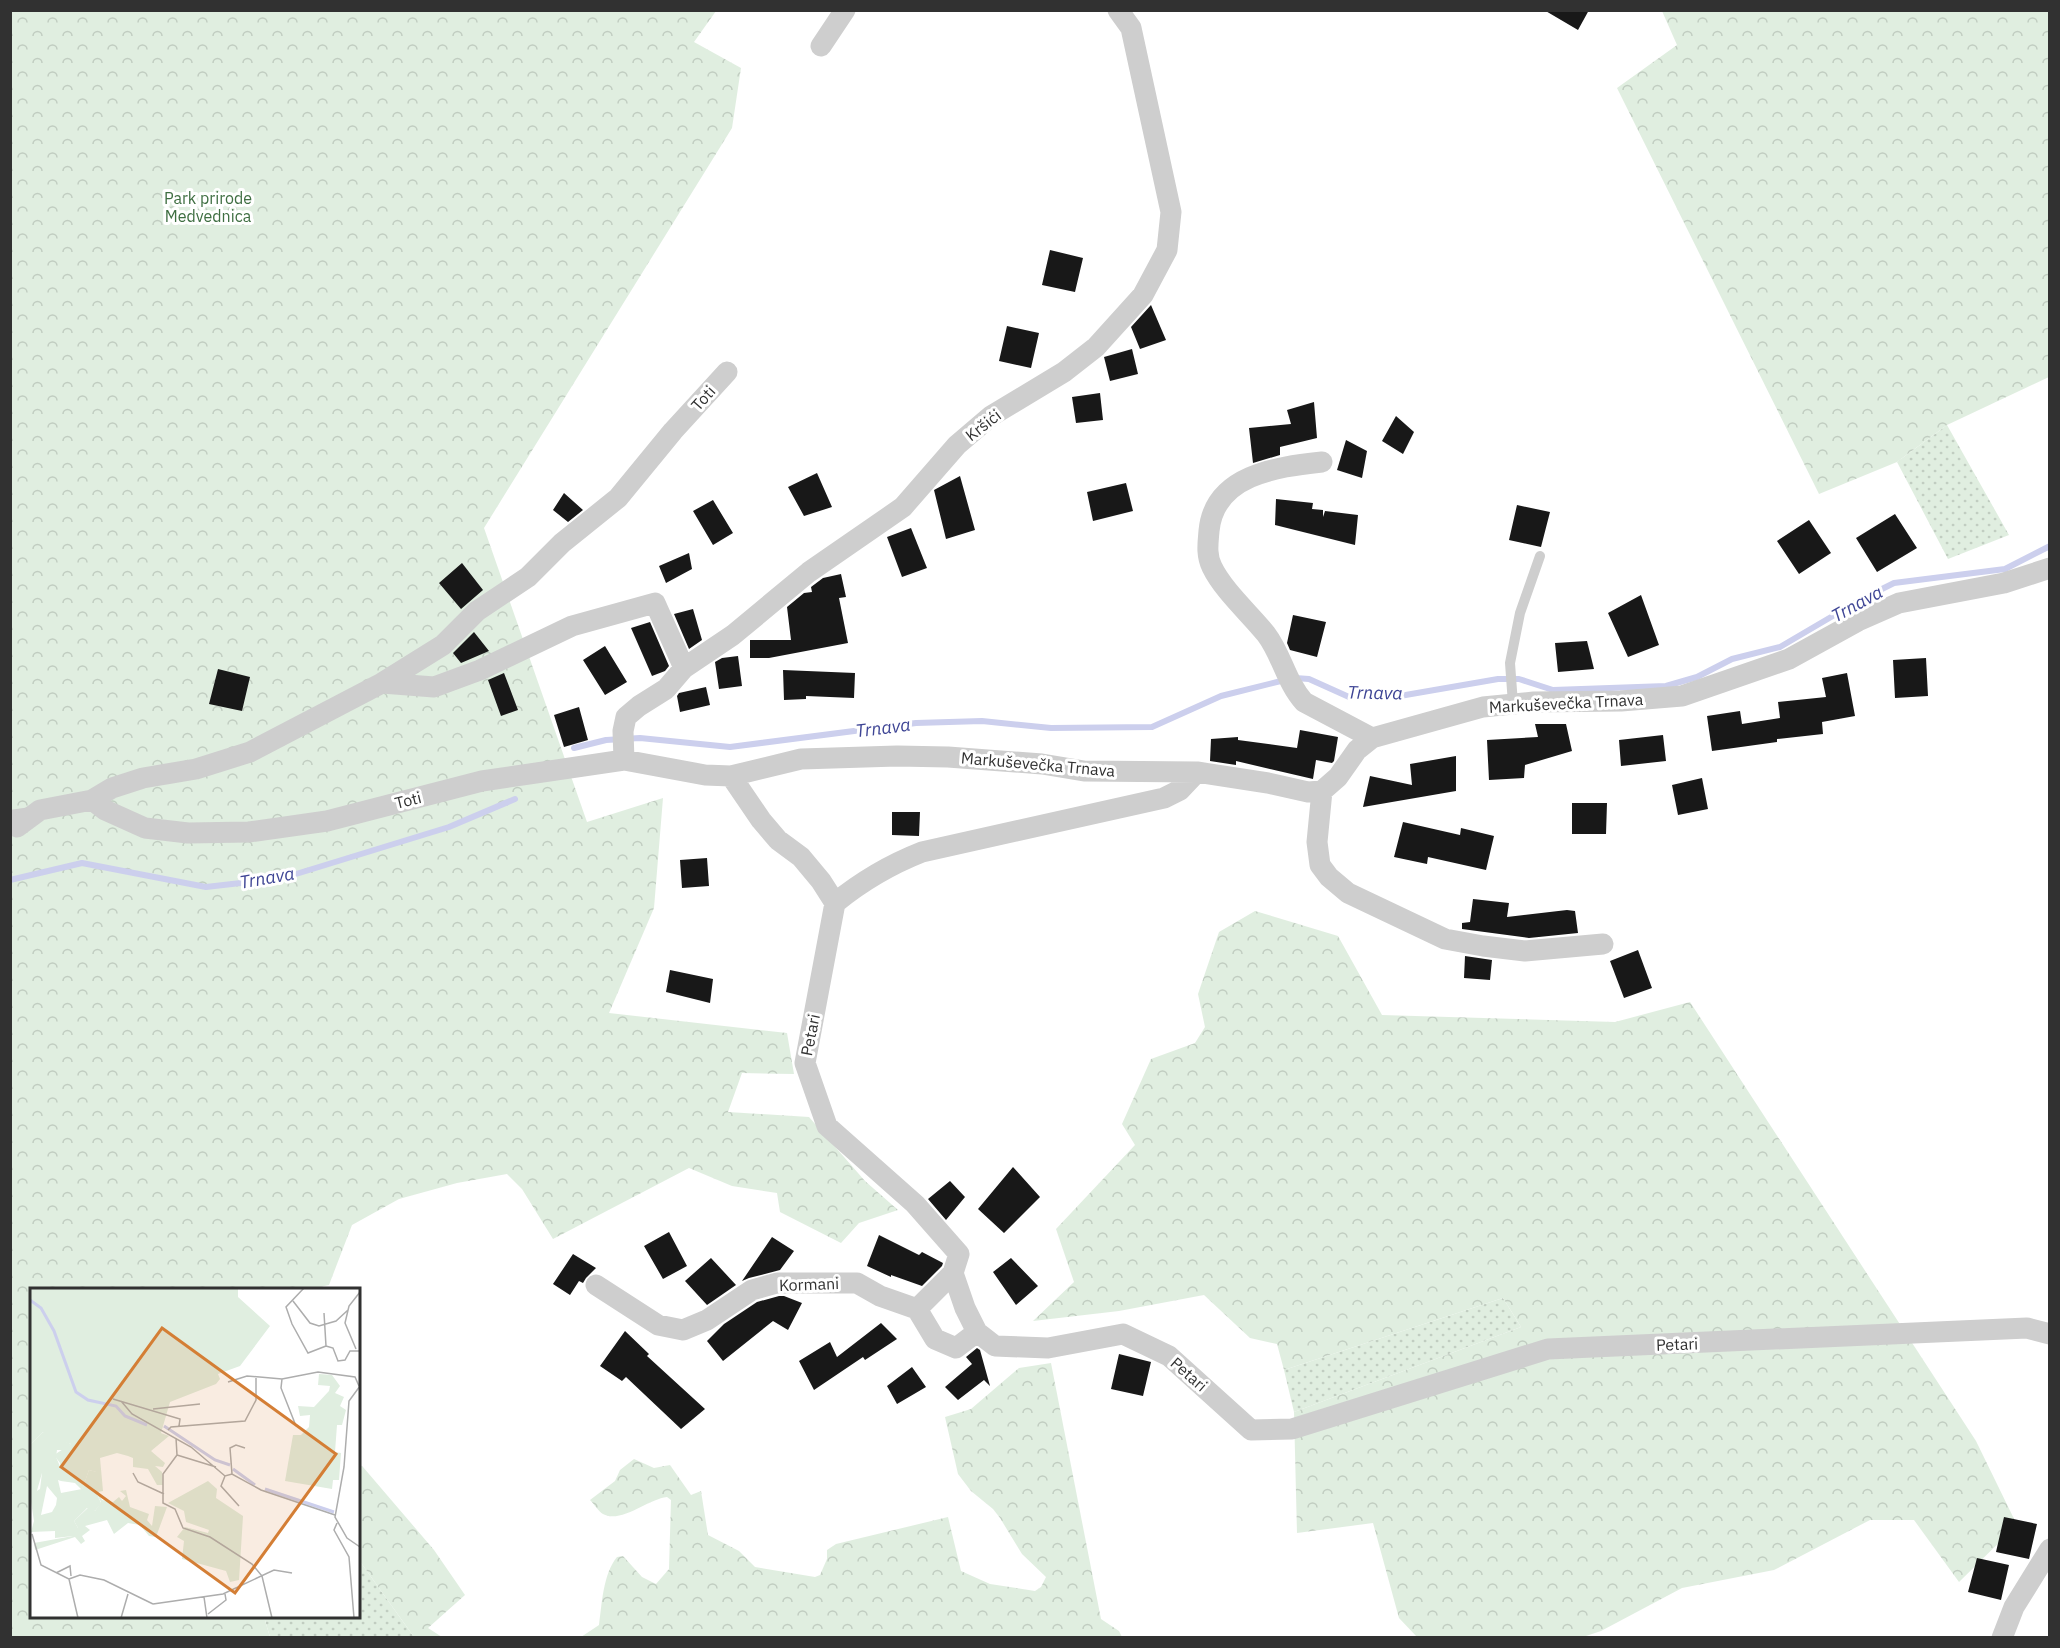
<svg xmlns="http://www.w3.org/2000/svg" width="2060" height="1648" viewBox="0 0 2060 1648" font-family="'IBM Plex Sans',sans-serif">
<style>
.grass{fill:url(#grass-dots)}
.forest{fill:url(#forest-crowns)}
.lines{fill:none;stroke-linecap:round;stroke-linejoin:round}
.stream{stroke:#cccfed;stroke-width:6}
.building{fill:#181818}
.service{stroke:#cecece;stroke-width:10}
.minor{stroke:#cecece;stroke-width:21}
.labels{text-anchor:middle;stroke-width:6;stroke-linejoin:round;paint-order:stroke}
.park-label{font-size:16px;fill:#3e6e41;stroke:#fff}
.street-label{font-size:16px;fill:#313131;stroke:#fff}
.water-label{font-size:18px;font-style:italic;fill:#3e4595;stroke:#fff}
.inset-river{fill:none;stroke:#cccfed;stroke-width:3}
.inset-road{fill:none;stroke:#adadad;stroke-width:1.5}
.view{fill:#d47e35;fill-opacity:0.15;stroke:#d47e35;stroke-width:3}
.inset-edge{fill:none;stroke:#313131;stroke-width:3}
</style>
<defs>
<pattern id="grass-dots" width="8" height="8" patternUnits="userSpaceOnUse" patternTransform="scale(1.5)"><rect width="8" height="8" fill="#e0eee0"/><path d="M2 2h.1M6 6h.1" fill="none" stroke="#c1cdc1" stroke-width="1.8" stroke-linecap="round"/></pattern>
<pattern id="forest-crowns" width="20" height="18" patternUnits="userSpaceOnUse" patternTransform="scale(1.5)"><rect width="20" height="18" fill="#e0eee0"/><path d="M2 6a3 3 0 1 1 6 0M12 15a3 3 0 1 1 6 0" fill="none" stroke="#c1cdc1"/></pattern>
</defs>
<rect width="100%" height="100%" fill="#fff"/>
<path class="grass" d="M1947,425L2009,535L1948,559L1897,462Z
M1503,1298L1521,1327L1294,1412L1284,1370Z
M359,1560L414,1637H270L264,1617L358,1616Z"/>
<path class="forest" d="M11,11H716L694,42L741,68L732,128L484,528L587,822L663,798L654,908L609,1013L787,1033L794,1074L742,1073L728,1112L809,1117L865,1181L898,1210L859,1223L841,1243L780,1212L777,1193L732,1186L689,1168L553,1239L522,1189L507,1174L457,1183L399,1199L352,1225L329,1285L310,1289L32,1290V1616L264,1617L270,1637L11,1638Z
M1662,11H2049V377L1947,425L1897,462L1819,494L1617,88L1677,45Z
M1255,911L1338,936L1382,1015L1615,1022L1690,1002L1976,1441L2017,1525L1959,1582L1914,1520H1870L1774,1570L1682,1588L1601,1631L1583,1637H1417L1399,1618L1373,1523L1297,1533L1294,1412L1521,1327L1503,1298L1284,1370L1277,1344L1250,1338L1204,1295L1119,1311L1033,1321L1074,1282L1056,1229L1135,1145L1122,1124L1151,1059L1195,1043L1205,1027L1198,994L1219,932Z
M1051,1363L1101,1619L1119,1631L1122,1637H581L599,1625C602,1604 603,1574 617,1557L623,1556L642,1577L656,1584L669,1569L671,1500L667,1497C648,1499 621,1524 603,1514C599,1512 594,1504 590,1500L615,1481L620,1470L634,1459L654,1468L670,1465L691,1495L701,1491L708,1535L739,1551L755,1567L815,1577L820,1575L827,1559V1550L836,1544L948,1517L961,1571L990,1584L1035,1591L1041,1587L1046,1577L1022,1554L1000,1518L993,1509L971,1491L958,1474L945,1417L971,1409L1019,1368Z
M359,1464L363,1467L434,1550L465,1595L428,1628L442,1637H414L359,1560Z"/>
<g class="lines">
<path class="stream" d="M1295,678L1309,679L1349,697H1394L1498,679H1519L1553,690L1666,686L1697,677L1732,659L1780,647L1860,600L1894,583L2005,569L2050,546
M574,748L606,740L640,738L730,747L916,723L982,721L1051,728L1152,727L1221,696L1285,680
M10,880L82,863L206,887L283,878L449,827L515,799"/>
</g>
<path class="building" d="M1544,10H1589L1578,30Z
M1050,250L1083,258L1075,292L1042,285Z
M1151,305L1166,340L1140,349L1131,327Z
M1007,326L1039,333L1031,368L999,361Z
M1132,349L1138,374L1110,381L1104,357Z
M1100,393L1103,420L1076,423L1072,397Z
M1314,402L1317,438L1280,447V455L1253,463L1249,428L1291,424L1287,410Z
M1396,416L1414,432L1403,454L1382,441Z
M1346,440L1367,451L1362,478L1337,470Z
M817,473L832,507L804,516L788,487Z
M960,476L975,530L946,539L934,490Z
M1126,483L1133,511L1093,521L1087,492Z
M564,493L583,510L568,522L553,510Z
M1276,499L1313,503L1312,509L1323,510V517L1325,511L1358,515L1355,545L1275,525Z
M713,500L733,533L713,545L693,511Z
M1517,505L1550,512L1541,547L1509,540Z
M1895,514L1917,548L1877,572L1856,538Z
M1809,520L1831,553L1799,574L1777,541Z
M911,528L927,568L902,577L887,537Z
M689,553L692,569L666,583L659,566Z
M462,563L483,590L461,609L439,583Z
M841,574L846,597L839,598L848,643L769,658H750V640H791L787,607L804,593L812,592L811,587L823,578Z
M1641,595L1659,645L1628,657L1608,613Z
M693,609L702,640L689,649L674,614Z
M1293,615L1326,622L1317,657L1290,650L1287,643Z
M650,622L669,666L665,671L652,676L631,628Z
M474,632L489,651L461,663L453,653Z
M1587,641L1594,669L1558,672L1555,643Z
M605,646L627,682L605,695L583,660Z
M738,656L742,686L719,689L715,662L722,658Z
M1926,658L1928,696L1895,698L1893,660Z
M218,669L250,677L242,711L209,704Z
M783,670L855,673L854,698L806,696V699L784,700Z
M504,673L518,710L501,716L488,680Z
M1847,673L1855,716L1822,722L1823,734L1777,739V742L1712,751L1707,716L1740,711L1742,724L1780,718L1778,702L1826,697L1822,678Z
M706,687L710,705L680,712L677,696L679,693Z
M579,707L588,740L564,747L554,715Z
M1535,724H1566L1572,751L1525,765L1524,778L1489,780L1487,740L1538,737Z
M1300,730L1338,737L1334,761L1332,763L1316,760L1313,779L1236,761V765L1210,761L1211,739L1238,737V740L1297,748Z
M1663,735L1666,761L1621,766L1619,740Z
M1456,756V791L1363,807L1370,776L1412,785L1410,764Z
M1702,778L1708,809L1678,815L1672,785Z
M1572,803H1607L1606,834H1572Z
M892,812H920L919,836L892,835Z
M1403,822L1460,835L1461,828L1494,836L1486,870L1428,857L1427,864L1394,857Z
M707,858L709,886L682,888L680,860Z
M1473,899L1509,903L1507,917L1567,910L1575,911L1578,933L1529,938L1462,929V923L1470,922Z
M1638,950L1652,988L1624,998L1610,961Z
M1465,956L1492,960L1490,980L1464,978Z
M670,970L713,979L710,1003L666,992Z
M1013,1167L1040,1197L1004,1233L978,1209Z
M950,1181L965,1197L946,1220L928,1199Z
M669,1232L687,1266L663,1279L644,1246Z
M879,1235L919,1255L922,1252L943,1263L942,1266L922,1286L891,1275V1277L867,1266Z
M772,1237L794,1251L780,1270L749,1278L742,1281Z
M573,1254L596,1268L586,1278L583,1283L579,1281L570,1295L553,1284Z
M711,1258L736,1285L707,1305L685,1281Z
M1011,1258L1038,1286L1016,1305L993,1272Z
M779,1296H784L802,1303L788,1330L773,1321L723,1361L707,1341L724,1324L757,1302Z
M881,1323L897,1339L865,1360L863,1357L814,1390L799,1361L830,1342L837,1357Z
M625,1331L649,1354L647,1356L705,1409L681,1429L626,1377L622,1381L600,1366Z
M977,1348L980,1350L990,1386L984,1380L958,1400L945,1387L972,1364L966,1357Z
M1119,1354L1151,1362L1143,1396L1111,1389Z
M912,1367L926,1387L897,1404L887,1386Z
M2004,1517L2037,1524L2029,1559L1996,1552Z
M1977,1558L2009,1565L2001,1600L1968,1592Z"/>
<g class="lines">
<path class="service" d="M1513,704L1510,663L1520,613L1540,556
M10,815L31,812"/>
<path class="minor" d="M821,46L845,10
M1322,462C1276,467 1214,475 1209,531C1208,543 1206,555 1212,567C1223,590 1250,614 1266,634C1282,655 1286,682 1304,702L1372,738
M382,683L443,645L477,611L528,577L562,543L618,498L673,431L727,372
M624,760L623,731L626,717L639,706L666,689L684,668L733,635L809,572L903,507L957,445L991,416L1064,372L1096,347L1143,295L1167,250L1171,212L1131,28L1118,10
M731,776L761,820L778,840L801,857L821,881L835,903L805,1063L827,1126L915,1204L959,1254L953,1273L965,1308L977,1332L995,1346L1048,1348L1123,1334L1169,1356L1251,1430L1292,1429L1548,1349L2027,1328L2050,1334
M1322,791L1317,842L1320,865L1329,877L1348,893L1445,939L1483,946L1525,951L1603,944
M92,800L105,810L145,828L188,833L249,832L327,821L482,781L624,760L705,775L731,776L801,759L897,756L948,757L1042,764L1084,771L1197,772L1268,783L1308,792L1322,791L1338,777L1357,750L1372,738L1483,707L1534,702L1621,701L1682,696L1789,659L1858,621L1899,603L2004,583L2050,568
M17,827L40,810L92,800L112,788L143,778L196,769L250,752L382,683L434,687L480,670L572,626L655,603L684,668
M835,903C862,881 889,865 922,852L1164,798L1180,790L1197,772
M596,1285L658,1325L683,1330L707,1320L752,1290L777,1283H857L880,1296L917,1309L953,1273
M917,1309L935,1339L956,1348L977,1332
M2002,1638L2014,1607L2050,1549"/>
</g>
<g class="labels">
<g class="park-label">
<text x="208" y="204">Park prirode<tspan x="208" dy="18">Medvednica</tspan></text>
</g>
<g class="street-label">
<text transform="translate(703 398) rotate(-48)" y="6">Toti</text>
<text transform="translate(983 425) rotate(-38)" y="6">Kršići</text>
<text transform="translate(1566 703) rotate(-3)" y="6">Markuševečka Trnava</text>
<text transform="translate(1038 764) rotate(5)" y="6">Markuševečka Trnava</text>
<text transform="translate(408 800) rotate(-14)" y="6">Toti</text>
<text transform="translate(810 1035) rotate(-79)" y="6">Petari</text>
<text transform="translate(809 1284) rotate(-2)" y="6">Kormani</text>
<text transform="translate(1677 1344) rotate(-2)" y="6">Petari</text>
<text transform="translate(1189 1374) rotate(41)" y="6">Petari</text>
</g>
<g class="water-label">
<text transform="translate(1857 604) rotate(-29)" y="6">Trnava</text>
<text transform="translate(1375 693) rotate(1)" y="6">Trnava</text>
<text transform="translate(883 728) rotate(-7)" y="6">Trnava</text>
<text transform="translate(267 878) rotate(-10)" y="6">Trnava</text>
</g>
</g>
<g transform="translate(30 1288)">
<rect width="330" height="330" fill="#fff"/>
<path d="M13,144L41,156L36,162H27L26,169L32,183L31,193L28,192L31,205L52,201L59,182L67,184L66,204L71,215L65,223L57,220L44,233L48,240L43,248L25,250V243L1,244L4,233L0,207L10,201L12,185H0V157ZM17,198L27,210L26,217L22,224L11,227Z" fill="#e0eee0" fill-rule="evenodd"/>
<path d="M0,0H208V9L240,38L210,78L188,86L190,91L186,96L140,114L131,145L139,148L121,163L135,175L133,179L125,178L132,184L133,197H127L118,181L103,179V170L98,168L87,165L70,170L73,203L68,204L72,212L83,214L89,209L92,213L96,208L90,203L96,202L100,219L119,226L117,232L122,238L125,218L137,219L126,249L119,248L110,237L98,235L84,246L77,232L55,238L60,242L52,248L55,253L51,256L45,249L5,262L4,255L43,248L42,240H48L44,233L60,218L65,223L71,214L66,204V184L59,182L52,202L45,195L31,193L30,175L24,167L41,156L19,150L13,144L0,157ZM289,86L302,87L310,98L305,105L314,109L310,118L316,122L312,137H307L305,164L311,165L309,192H303L302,201L255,193L263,147H271L279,139L280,127L270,128L268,118L284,119L299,103L300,98L288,97ZM0,185H12L6,206L0,207ZM178,193L187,201L186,210L213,228L209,292L200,294L196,283L152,271L154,253L147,249L155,239L178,245L179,242L156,234L154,223L138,215Z" fill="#e0eee0"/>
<path class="inset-river" d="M0,12L11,20L24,43L46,104L58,112L86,118L95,128L117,137M134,138L185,172L200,177M203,181L225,197M235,201L304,224"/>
<path class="inset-road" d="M274,0L256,19L262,36L278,65L296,58M263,13L280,35L289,38L306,33L318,22M294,25L296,58M296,58L303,60L308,73L315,72L320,63H330M326,61L315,35L319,18L330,4M252,91L251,100L266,138M198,94L217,88L252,91L288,84L325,89L329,98M330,98L319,113L314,179L305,229L317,250L330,259M83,111L150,131L149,138M91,113L102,126L161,159L195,188L202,186L231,202L305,227M123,121L170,116M138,142L141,139L215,133L226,112V90M146,150L147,167L133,186V215L145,221L153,240L180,249L222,276L232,288L242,330M147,167L186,179M103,185L108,194L134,206M202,186L200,160L206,157L215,160M195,188L191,198L209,218M307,235L304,242L319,269L324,330M2,246L11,277L39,291L48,330M26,285L40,278L41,288M39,291L50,287L74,292L123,316M174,309L177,330M123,316L193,306L244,282L262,285M178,326L196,312L195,306M91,330L98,306"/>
<path class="view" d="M132,40L306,166L205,305L31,179Z"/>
<rect width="330" height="330" class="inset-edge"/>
</g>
<rect width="2060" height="1648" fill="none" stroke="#313131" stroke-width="24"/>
</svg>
